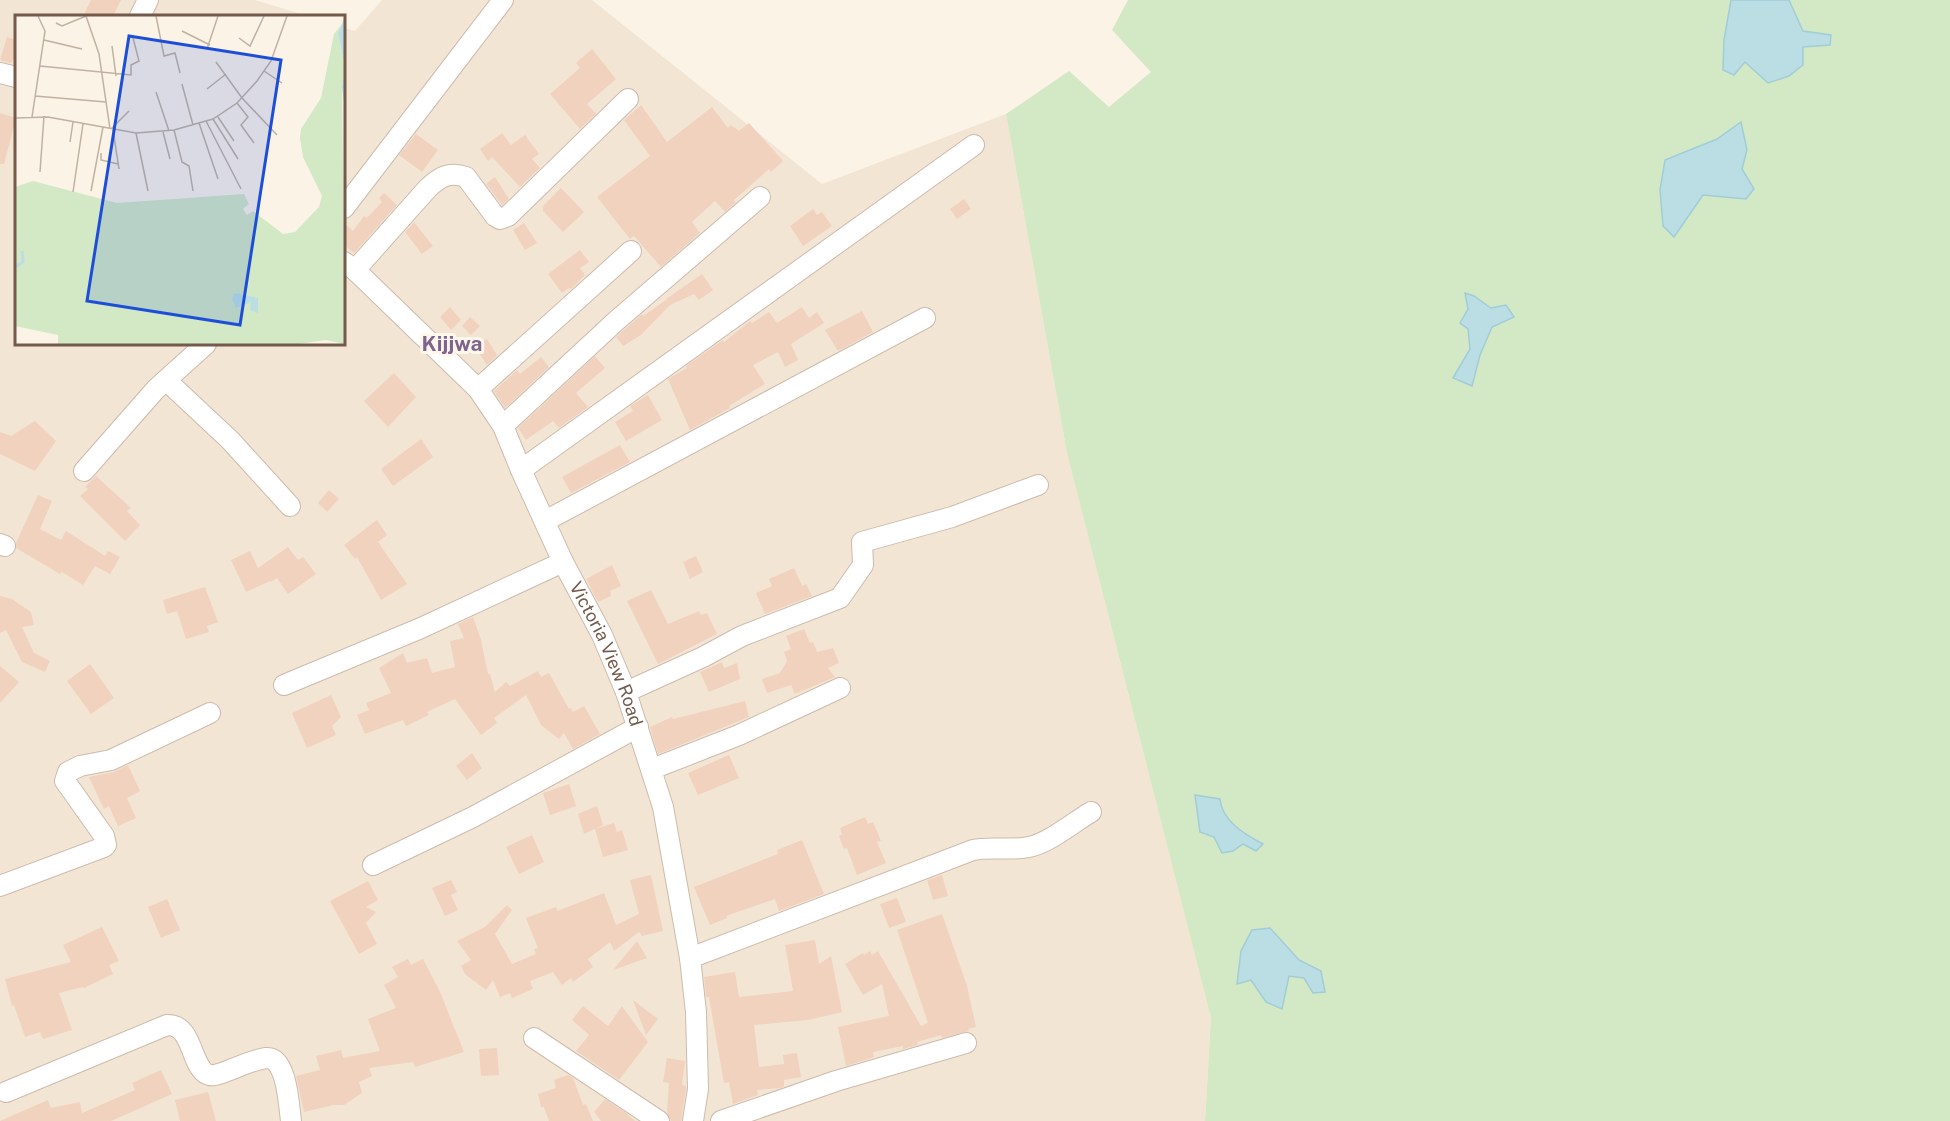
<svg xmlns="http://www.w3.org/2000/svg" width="1950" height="1121" viewBox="0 0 1950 1121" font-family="'Public Sans',sans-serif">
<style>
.residential{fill:#f3e5d4}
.green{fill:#d3e8c4;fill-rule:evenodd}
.water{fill:#badee4;stroke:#a1cdd6;stroke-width:1.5}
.building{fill:#f0d2be}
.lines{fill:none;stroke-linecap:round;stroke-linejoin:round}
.minor-casing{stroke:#cdbbac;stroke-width:22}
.minor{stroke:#fff;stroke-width:20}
.labels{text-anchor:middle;stroke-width:6;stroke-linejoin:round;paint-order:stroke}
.street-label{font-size:18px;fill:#735a4b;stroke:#fef7eb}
.quarter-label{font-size:21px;font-weight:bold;fill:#81638f;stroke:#fef7eb}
.inset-river{fill:none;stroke:#badee4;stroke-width:3}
.inset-road{fill:none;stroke:#c1b1a2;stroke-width:1.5}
.view{fill:#1d4ed8;fill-opacity:0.15;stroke:#1d4ed8;stroke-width:3}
.inset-edge{fill:none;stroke:#735a4b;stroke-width:3}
</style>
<rect width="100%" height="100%" fill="#fbf3e5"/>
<path class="residential" d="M0,0H255L308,16H16V344H344V28L355,31L382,0H592L822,184L1006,114L1067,453L1211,1018L1205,1121H0Z"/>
<path class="green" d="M1128,0H1950V1121H1205L1211,1018L1067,453L1006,114L1069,71L1109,107L1151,72L1112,30ZM1465,293L1474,296L1492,308V327L1480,355L1472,386L1453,378L1470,349L1468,329L1460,323L1468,309Z"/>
<path class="water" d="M1731,0H1789L1803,31L1831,35L1830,45L1803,47V65L1789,76L1768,83L1745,62L1734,75L1723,70L1724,40Z
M1741,122L1747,150L1742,169L1754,189L1746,199L1703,195L1674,237L1663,226L1660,190L1665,160L1717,139Z
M1465,293L1474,296L1491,308L1506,305L1514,317L1492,327L1480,355L1472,386L1453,378L1470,349L1468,329L1460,323L1468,309Z
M1195,795L1220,799C1222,821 1244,834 1263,844L1256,851L1243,844L1233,851L1222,853L1214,837L1200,832Z
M1270,928L1299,960L1321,971L1325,992L1313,993L1304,978L1289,976L1282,1009L1266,1002L1251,980L1237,984L1241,951L1252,930Z"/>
<path class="building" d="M91,0H121L113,16H83Z
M7,37L16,40V60L13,59L11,63L0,60Z
M592,49L616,79L587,104L596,114L580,129L550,94L580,68L576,63Z
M641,105L667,142L712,107L728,128L731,125L739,131L749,123L783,161L771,172L769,169L734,200L736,202L725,212L715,201L692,222L700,233L661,267L634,236L630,239L597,197L650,156L624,120Z
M0,113L16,118L4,164H0Z
M502,133L511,145L525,135L539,154L532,159L540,168L520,187L492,157L488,161L480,149Z
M416,134L438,150L422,172L399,155Z
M495,177L509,199L502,205L486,184Z
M561,188L584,212L563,232L543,211V206Z
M384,193L397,205L354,253L344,245V223L353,231L364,216L367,218L382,202L379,198Z
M964,199L971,209L957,219L950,209Z
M813,209L817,215L822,212L832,226L803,246L790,226Z
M414,222L433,246L422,254L405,232Z
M524,223L537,243L525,250L513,230Z
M580,250L589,262L580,268L585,275L571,289L569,288L562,293L548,274Z
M702,274L713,290L699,300L694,294L670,305L641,335L623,346L616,337L624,330L642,314L643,316L666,300L669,304L666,299Z
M450,307L461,320L451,330L440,317Z
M802,307L809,318L817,312L824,323L791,344L798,360L785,367L778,352L753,365L765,384L729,406L730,408L690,430L668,379L687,368L686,366L723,340L724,342L750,321L752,323L769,312L777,323Z
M862,311L873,332L838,351L825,330Z
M470,317L480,326L471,335L462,326Z
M487,339L497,355L487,365L475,347Z
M595,356L605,368L576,393L588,407L559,428L553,421L526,440L518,428Z
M541,357L549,367L505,408L494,391L517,370L520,374Z
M394,373L416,397L388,427L364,401Z
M648,395L662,420L626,441L615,422L633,411L630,406Z
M35,421L56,441L35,471L0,454V432L11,436Z
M421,439L433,457L393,486L381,469Z
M620,445L630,462L571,493L562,477Z
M96,476L131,508L127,511L140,525L125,541L80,496L88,489L85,487Z
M329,490L339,499L327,512L318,503Z
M38,495L52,501L40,529L61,540L66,531L105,556L108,551L120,557L110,574L95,566L83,585L62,572L60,574L16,548V543Z
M377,520L387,535L378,542L407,584L381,600L357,557L355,559L344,545Z
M288,547L298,560L303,557L316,574L288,594L277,578L271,582L270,581L246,592L231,560L250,551L258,568Z
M696,556L703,572L690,579L683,562Z
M612,565L621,586L610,591L611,596L598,602L586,579Z
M794,568L802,586L806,584L812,596L765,614L756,593L772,586L769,579Z
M205,587L218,622L207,626L209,632L186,639L177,611L167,614L163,600Z
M651,590L668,624L699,611L701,615L707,613L717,634L658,664L627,601Z
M0,596L12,599L31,612L34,625L22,627L34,653L50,661L45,672L22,662L6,630L0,633Z
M473,617L481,640L488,674H490L495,692L506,682L510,686L538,671L541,677L549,673L569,709L571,708L573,712L584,706L600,734L573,749L564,733L559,739L541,725L526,695L494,718L497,723L481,735L455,699L427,712L429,715L406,726L403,720L365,734L357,715L369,710L366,703L391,693L379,668L403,653L407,663L427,658L432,673L455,667L450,641L464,638L458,624Z
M804,629L810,643L813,642L817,652L833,648L839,663L828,668L835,677L795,694L791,685L767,693L762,679L780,673L787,661L784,652L791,649L786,636Z
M722,662L724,668L737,663L740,679L709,692L700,672Z
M90,664L114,698L91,714L67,681Z
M0,666L19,682L0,703Z
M331,695L341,717L332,726L336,735L307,748L292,713Z
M745,701L749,717L658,754L650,727L672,717L673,719Z
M472,753L482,768L467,780L456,766Z
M729,755L739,778L698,795L688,773Z
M128,765L140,791L127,798L136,818L118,826L109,806L104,809L89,777L114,772Z
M569,784L576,806L550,815L543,793Z
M597,806L603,825L584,834L578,814Z
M865,817L868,824L873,822L881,841L877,842L886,863L857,875L847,848L844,849L839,836L842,834L840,828Z
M614,823L617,832L622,830L628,850L603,857L595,829Z
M532,835L544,862L519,874L506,847Z
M802,840L824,894L779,911L775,899L726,916L727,918L710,925L694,887L778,854L777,850Z
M651,875L663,931L642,936L639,932L614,951L610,942L588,959L593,967L573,982L571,978L562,985L553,972L530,981L533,989L512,998L510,993L500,997L493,980L486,990L465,974L461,966L471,960L457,941L485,927L507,905L512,910L495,934L512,964L536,954L534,949L538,948L526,918L556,907L557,911L604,893L616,925L639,914L630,880Z
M942,875L948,896L933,900L927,880Z
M451,880L457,892L451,895L458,910L445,916L432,888Z
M368,881L378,900L366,907L376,912L366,923L377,944L359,954L330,901Z
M897,898L906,922L889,928L880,904Z
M167,899L180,930L161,938L148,907Z
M942,914L967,986L976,1027L968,1029L969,1031L942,1038L941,1035L917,1042L918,1045L903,1049V1046L873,1052L874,1057L846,1066L838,1027L889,1016L882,984L863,995L845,964L863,953L864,955L870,951L872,955L878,951L921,1026L928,1023L897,930Z
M102,927L119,961L109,965L113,974L84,988L83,987L59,993L72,1030L43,1039L40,1032L25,1037L14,1005L12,1006L5,979L71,962L63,945Z
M815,940L819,964L831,956L842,1012L808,1020L754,1025L759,1067L784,1064L783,1055L797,1053L801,1077L784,1080V1086L781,1088L757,1090L758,1095L733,1104L729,1082L724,1083L709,997H706L704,977L735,972L739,997L793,991L785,945Z
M637,941L647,958L613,970Z
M408,959L411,965L423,959L440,992L464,1052L415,1067L413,1062L369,1068L372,1076L359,1082L362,1093L344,1105H333L304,1112L296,1076L320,1070L316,1056L341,1050L343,1058L380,1051L368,1019L396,1008L384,985L398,977L392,967Z
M633,1000L658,1019L646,1035Z
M583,1006L608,1026L622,1006L648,1042L619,1080L576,1051L589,1035L572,1020Z
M497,1048L499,1075L481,1076L479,1049Z
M667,1058L685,1061L682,1085L686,1086V1088L681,1121H671L667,1112L669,1083L663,1082Z
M161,1070L172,1094L111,1121H0L48,1100L51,1108L80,1102L82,1113L135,1090L132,1083Z
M568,1075L573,1078L583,1105L586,1104L593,1121H549L544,1107H541L538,1094L556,1088L554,1080Z
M208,1092L216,1121H180L175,1100Z
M605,1099L626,1113L635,1121H601L594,1112Z"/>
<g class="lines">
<defs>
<g id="minor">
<path d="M140,16L148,0"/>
<path d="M0,73L16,77"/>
<path d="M344,208L503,0"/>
<path id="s1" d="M344,262L355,270L478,389L503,426L521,470L563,562L602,635L626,692L663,807L690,958L696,1012L698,1089L693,1121"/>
<path d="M355,270L428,188C440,177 449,171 466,177L495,216L500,219L508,216L628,99"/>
<path d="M164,382L169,383L230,440L290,506"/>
<path d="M478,389L631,251"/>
<path d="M503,426L616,321L760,197"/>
<path d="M521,470L974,145"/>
<path d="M84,471L156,389L206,344"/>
<path d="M545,521L925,318"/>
<path d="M0,544L5,546"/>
<path d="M284,685L421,628L563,562"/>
<path d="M626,692L703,657L742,636L840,598L863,565L862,542L952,517L1038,485"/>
<path d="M652,769L739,735L840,688"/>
<path d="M373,865L473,817L638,727"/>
<path d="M0,886L104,847L106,845L104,836L65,781L68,772L80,766L111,760L210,713"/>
<path d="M690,958L973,850C991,846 1010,851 1029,847C1049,843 1074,822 1091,812"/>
<path d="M534,1038L659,1121"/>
<path d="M6,1092L167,1025C192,1024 190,1061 205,1073C211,1077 216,1075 222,1073C236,1068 252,1060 266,1058C287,1056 289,1106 291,1121"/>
<path d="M721,1121L836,1081L966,1043"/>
</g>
</defs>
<use href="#minor" class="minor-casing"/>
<use href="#minor" class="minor"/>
</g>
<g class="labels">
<g class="street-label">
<text dy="6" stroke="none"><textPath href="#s1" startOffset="480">Victoria View Road</textPath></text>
</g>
<g class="quarter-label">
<text x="452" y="351">Kijjwa</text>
</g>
</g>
<g transform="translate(15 15)">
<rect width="330" height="330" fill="#fbf3e5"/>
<path d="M327,9L323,19L330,52L327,72L330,329L311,325L283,329H43V320L0,311V172L18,166L102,188L229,179L234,189L228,194L232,200L238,196L268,219L280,217L304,192L307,181L288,142L285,123L286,114L306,83L319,19Z" fill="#d3e8c4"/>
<path d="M330,1V95L327,72L330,52L323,19ZM220,278L243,283V298L235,295L236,287L221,293L217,284Z" fill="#badee4"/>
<path class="inset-river" d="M0,252L8,247L7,236"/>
<path class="inset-road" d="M71,1L84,39L95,114M141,1L149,41L160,38L165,58M41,8L47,11L71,1M167,16L195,30M224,23L235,31L249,1M29,25L67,34M97,31L101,61M192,34L203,1M201,47L227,83M25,51L116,60V50L124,46L118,23M249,56L267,68M167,69L178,110M192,74L211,59M141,77L154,116M20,81L91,87M227,83L262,120M222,88L233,102L226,110L239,128M17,102L30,16L23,1M203,102L219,126M0,103L33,102L121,118L159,115L198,104L222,88L242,66L256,46L272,1M198,104L223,144M191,106L226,174M184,108L203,164M96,114L114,96M98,115L104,154M159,115L167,147L174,151L178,176M148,117L155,144M121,118L133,176M55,127L58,107M86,138V145L103,149M25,157L29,101M76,176L88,112M58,177L68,109"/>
<path class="view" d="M114,21L266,45L225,310L72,286Z"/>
<rect width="330" height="330" class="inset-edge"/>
</g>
</svg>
